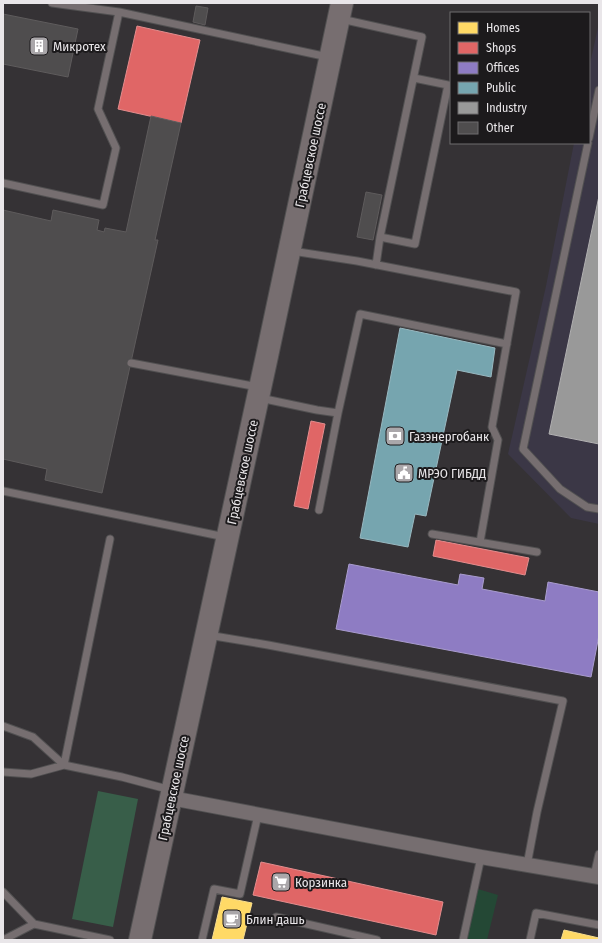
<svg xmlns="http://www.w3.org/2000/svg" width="602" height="943" viewBox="0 0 602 943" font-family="'Fira Sans Condensed',sans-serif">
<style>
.industrial{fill:#3b3746}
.green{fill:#244835}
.forest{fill:#385e49}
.homes{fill:#ffd966;stroke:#f8dd8d}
.shops{fill:#e06666;stroke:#e38c8d}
.offices{fill:#8e7cc3;stroke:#a99cce}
.public{fill:#76a5af;stroke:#98b8c0}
.industry{fill:#999;stroke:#b1b0b1}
.building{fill:#4f4d4e;stroke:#5e5b5c}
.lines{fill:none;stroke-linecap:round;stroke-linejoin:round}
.lane-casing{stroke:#515051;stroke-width:9}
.street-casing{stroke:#515051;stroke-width:16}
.primary-casing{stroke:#515051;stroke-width:24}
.lane{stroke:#766e70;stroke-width:7}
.street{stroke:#766e70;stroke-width:14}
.primary{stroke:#776e70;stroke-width:22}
.labels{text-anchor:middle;stroke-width:4;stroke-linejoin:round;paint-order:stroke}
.poi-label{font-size:13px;fill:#e9e6e9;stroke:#1c1a1c;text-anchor:start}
.street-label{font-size:13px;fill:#e9e6e9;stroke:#1c1a1c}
</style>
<rect width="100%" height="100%" fill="#353235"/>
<path class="industrial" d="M599,23V524L571,518L508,454L546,286L574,143H589V68Z"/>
<path class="green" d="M478,889L498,895L487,940H466Z"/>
<path class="forest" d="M98,791L138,799L113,927L72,919Z"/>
<path class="homes" d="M222,897L252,903L243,940H212Z
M564,930L599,938V940H561Z"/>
<path class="shops" d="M137,26L200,40L181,123L118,109Z
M311,421L325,424L308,509L294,506Z
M436,540L529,558L525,575L433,556Z
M261,862L443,902L436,935L253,895Z"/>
<path class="offices" d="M349,564L458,585L460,574L484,578L482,589L545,601L548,582L599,592V635L591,677L336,629Z"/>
<path class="public" d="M400,328L495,348L491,377L457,370L426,516L415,514L408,547L360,538Z"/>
<path class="industry" d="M599,196V444L549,434Z"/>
<path class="building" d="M196,6L208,8L205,25L193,22Z
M3,14L78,29L68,77L3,64Z
M151,116L181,123L155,240H158L102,493L45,480L47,469L3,459V210L51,221L53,210L99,220L97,230L104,232L105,228L126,232Z
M366,192L382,195L373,240L357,237Z"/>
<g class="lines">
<defs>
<path id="lane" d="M52,3L119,12
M341,19L422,37L380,237L376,265
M589,138L599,90
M588,143L523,449L560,489L587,507L599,509
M3,183L103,205L116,148L98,109L119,12L328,57
M380,237L415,244L448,85L414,78
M292,251L357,261L516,292L492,427L498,440L480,542
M131,363L258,387
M260,398L317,410L338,413L319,510
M338,413L360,314L507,344
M3,491L225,537
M432,534L537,552
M208,635L268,645L563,701L537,812L527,865
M3,726L33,737L64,765
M64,765L110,539
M3,772L31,774L64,765L122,777L171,790
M594,876L599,854
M3,892L34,924L3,940
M276,917L377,940
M34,924L110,940
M202,940L214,889L240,894L258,815
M463,940L481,857
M530,940L536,913L599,925"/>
<path id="street" d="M171,798L481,857L599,877"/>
<path id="primary" d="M140,940L267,356L342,3"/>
</defs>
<use href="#lane" class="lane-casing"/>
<use href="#street" class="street-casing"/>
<use href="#primary" class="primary-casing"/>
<use href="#lane" class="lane"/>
<use href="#street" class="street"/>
<use href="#primary" class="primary"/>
</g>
<defs>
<symbol id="building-square" viewBox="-11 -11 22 22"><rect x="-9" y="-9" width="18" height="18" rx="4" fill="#aaa7aa" stroke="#1c1a1c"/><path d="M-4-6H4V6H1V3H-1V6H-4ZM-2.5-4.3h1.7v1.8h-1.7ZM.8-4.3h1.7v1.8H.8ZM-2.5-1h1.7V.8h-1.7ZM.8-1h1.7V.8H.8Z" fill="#fff"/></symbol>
<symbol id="bank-square" viewBox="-11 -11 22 22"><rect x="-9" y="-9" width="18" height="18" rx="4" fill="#aaa7aa" stroke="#1c1a1c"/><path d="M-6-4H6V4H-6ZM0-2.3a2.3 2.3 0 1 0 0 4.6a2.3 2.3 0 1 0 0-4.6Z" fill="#fff"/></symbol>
<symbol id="civic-square" viewBox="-11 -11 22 22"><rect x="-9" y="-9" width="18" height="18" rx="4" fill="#aaa7aa" stroke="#1c1a1c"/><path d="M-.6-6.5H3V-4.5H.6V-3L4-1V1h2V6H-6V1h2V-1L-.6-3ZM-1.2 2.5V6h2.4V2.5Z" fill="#fff"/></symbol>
<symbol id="supermarket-square" viewBox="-11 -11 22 22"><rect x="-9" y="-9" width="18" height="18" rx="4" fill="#aaa7aa" stroke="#1c1a1c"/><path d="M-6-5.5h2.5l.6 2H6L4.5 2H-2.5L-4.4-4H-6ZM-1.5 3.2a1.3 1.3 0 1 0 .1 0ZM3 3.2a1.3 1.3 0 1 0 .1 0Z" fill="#fff"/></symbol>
<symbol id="cafe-square" viewBox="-11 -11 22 22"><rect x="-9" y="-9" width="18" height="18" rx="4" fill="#aaa7aa" stroke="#1c1a1c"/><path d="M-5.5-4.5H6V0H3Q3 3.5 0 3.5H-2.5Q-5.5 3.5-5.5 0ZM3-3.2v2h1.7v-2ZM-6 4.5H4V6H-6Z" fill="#fff"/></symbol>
</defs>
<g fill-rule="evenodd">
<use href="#building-square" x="28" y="35" width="22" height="22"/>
<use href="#bank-square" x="384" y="425" width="22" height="22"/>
<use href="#civic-square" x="393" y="462" width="22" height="22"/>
<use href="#supermarket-square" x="270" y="871" width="22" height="22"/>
<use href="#cafe-square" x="221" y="908" width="22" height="22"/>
</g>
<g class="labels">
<g class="poi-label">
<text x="53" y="51">Микротех</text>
<text x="409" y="441">Газэнергобанк</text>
<text x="418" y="478">МРЭО ГИБДД</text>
<text x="295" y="887">Корзинка</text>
<text x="246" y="924">Блин дашь</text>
</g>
<g class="street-label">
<text transform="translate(310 155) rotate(-78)" y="5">Грабцевское шоссе</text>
<text transform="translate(242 472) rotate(-78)" y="5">Грабцевское шоссе</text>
<text transform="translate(173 788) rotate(-78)" y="5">Грабцевское шоссе</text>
</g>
</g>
<rect width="602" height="943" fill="none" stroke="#e9e6e9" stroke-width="8"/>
<rect x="450" y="12" width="140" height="132" fill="#1c1a1c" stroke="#6e6c6e"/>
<rect x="458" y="22" width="20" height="12" fill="#ffd966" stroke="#6e6c6e"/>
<text x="486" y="32" font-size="12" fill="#e9e6e9">Homes</text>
<rect x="458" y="42" width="20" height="12" fill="#e06666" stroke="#6e6c6e"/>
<text x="486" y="52" font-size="12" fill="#e9e6e9">Shops</text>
<rect x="458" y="62" width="20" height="12" fill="#8e7cc3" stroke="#6e6c6e"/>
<text x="486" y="72" font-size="12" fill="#e9e6e9">Offices</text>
<rect x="458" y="82" width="20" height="12" fill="#76a5af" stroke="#6e6c6e"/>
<text x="486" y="92" font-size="12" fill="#e9e6e9">Public</text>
<rect x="458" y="102" width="20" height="12" fill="#999999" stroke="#6e6c6e"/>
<text x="486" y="112" font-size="12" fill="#e9e6e9">Industry</text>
<rect x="458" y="122" width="20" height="12" fill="#4f4d4e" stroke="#6e6c6e"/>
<text x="486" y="132" font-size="12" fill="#e9e6e9">Other</text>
</svg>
